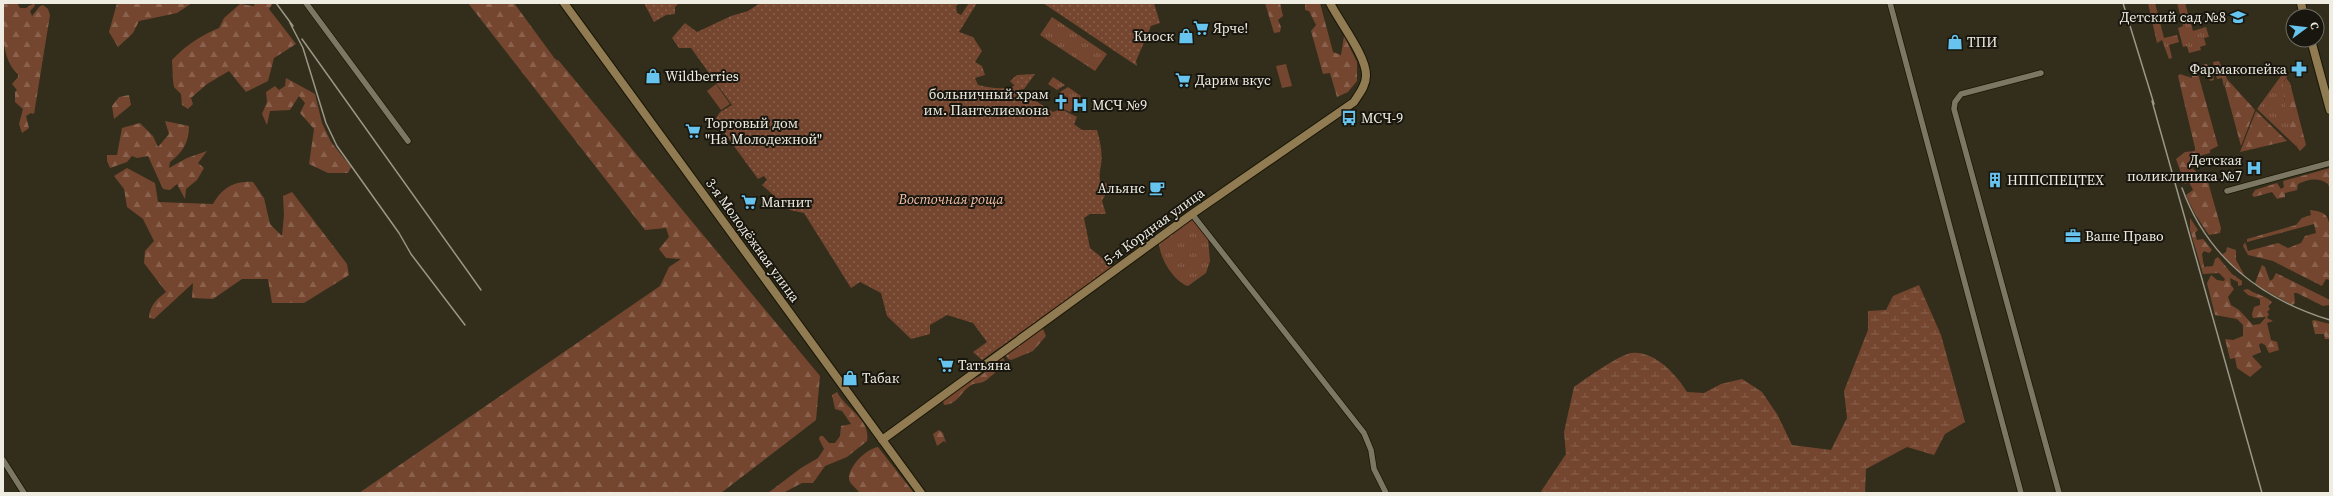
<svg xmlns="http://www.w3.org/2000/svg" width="2333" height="496" viewBox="0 0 2333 496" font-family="'Source Serif 4',serif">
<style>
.grass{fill:url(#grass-tufts)}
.forest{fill:url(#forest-firs)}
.wetland{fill:url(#wetland-marsh)}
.park{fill:url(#park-dots)}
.garden{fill:#75462f}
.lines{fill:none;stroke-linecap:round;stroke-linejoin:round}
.minor-casing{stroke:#1a1605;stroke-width:7}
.secondary-casing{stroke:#1a1605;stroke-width:10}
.minor{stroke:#7c7762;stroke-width:5.5}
.secondary{stroke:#917b52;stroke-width:8}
.rail{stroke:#9a9788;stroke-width:1.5}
.labels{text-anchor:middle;stroke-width:4;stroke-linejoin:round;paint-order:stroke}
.poi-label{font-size:14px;fill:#efede1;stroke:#18160e;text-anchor:start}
.park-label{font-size:14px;font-style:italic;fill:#f5bfa7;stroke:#18160e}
.street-label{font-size:14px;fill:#efede1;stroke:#18160e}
</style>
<defs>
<pattern id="grass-tufts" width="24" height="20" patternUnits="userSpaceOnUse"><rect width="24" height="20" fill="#75462f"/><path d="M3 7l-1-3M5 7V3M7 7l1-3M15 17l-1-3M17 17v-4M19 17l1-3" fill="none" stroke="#89614d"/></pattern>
<pattern id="forest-firs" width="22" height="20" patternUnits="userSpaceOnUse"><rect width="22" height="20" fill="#75462f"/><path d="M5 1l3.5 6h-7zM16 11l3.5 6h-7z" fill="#89614d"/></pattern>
<pattern id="wetland-marsh" width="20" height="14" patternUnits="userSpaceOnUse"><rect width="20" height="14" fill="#75462f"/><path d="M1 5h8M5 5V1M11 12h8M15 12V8" fill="none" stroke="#89614d"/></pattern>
<pattern id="park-dots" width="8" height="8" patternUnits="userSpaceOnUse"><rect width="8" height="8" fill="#75462f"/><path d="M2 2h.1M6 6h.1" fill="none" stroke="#89614d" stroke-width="1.8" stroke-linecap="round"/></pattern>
</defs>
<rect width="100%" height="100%" fill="#322e1b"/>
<path class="grass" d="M2148,3H2155L2164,38L2177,35L2179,42L2169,45L2172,58L2169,59L2162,40L2157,43Z
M2177,3H2185L2193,31L2206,27L2209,37L2204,38L2206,45L2200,47L2201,50L2189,53L2187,46L2183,47L2178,28L2183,26Z
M1052,17L1107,54L1095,71L1040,35Z
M2219,61L2227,79L2224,87L2222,78L2217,79L2213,62Z
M2286,69L2287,77L2284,81V98L2297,147L2257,109Z
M1053,77L1065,85L1057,90L1048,84Z
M1068,87L1081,96L1070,112L1061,108L1068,98L1060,92Z
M1192,218L1208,238L1210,261L1206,273L1188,286C1173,281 1158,256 1159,240Z"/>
<path class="forest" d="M3,3H17L20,8H26L34,3L35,6L30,11L32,16L40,6L43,5L48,9L50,15L34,114L31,113L26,116L29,128L22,133L19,124L23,109L15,102V92L17,90L12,84L18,77V74C0,59 3,25 3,3Z
M117,3H192L177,13L139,21L133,33L118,47L109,32Z
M255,3H273L269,9L296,44L274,58L268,81L246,92L229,71L207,84L191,98L193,104L188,109L182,105L181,94L174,87L173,81L172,60C186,45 200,36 219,28L224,18L240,4L254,6Z
M468,3H514L555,59L559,61L820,376L816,420L721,493H359L660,286L669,267L681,259L666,258L659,249L669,237L666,228L645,230Z
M1265,3H1280L1283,16L1278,20L1281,27L1280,32L1274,33Z
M1305,3H1320L1333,52L1341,55L1344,36L1357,62V81L1348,92L1337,97L1330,73L1323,74L1311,31L1316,25L1309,11L1305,10Z
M2206,64L2212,67L2214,80L2210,81L2206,68L2197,70L2218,146L2210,150V153L2196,157L2192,161V168L2208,182L2221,228L2220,233L2209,235C2200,222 2192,210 2186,195L2193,190L2189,182L2185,184L2176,159L2185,152L2195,151V148L2178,76L2180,74L2192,78L2191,69Z
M286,78L315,94L322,123L331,142L351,167L348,173H328L309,164L314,129L300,113L305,103L299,96L290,110L270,111L267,125L262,114L267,102L266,92L275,86L279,90L285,86Z
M2286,78L2290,83L2305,141L2306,145L2300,151C2292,142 2278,87 2286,78Z
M2227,79L2255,110L2241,146L2225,87Z
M129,95L131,105L114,119L112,106L119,97Z
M2256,111L2287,141L2240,152Z
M165,121L189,126C189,142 183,152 170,162L169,168L187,158L207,151L198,163L204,168L197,180L186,189L185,199L177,184L170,190L163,189L148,156L137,158L132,156L127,162L110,168L107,161V155H117L122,128L140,123L153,136L158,147L169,134Z
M127,168L155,183L158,202L213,204C221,189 234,180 253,182L264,198L270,224L282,236L284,215L283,196L292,192L347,264L349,275L304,303H272L268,279H242L213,299L192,298L193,283L154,319L149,318C150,305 156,300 166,292L144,263L145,251L154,241L143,219L127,207L124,189L114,176Z
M2330,168V190L2328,184C2319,177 2308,179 2298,184L2297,190L2285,193V197L2277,199L2272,192L2254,197L2252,195L2255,190L2277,183L2281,189L2284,187L2283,181Z
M2310,210C2316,211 2323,211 2327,217C2333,229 2330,265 2330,280L2326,279L2322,286L2273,261L2248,255L2243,246L2245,242L2248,251L2278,243L2288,248L2301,243L2305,236L2316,233L2314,224L2247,242V239L2296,225L2302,218L2311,215Z
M2190,218L2198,230L2195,233L2197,240L2203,239L2212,250L2209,253L2204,251L2202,254L2204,267L2213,266L2215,259L2218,257L2232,274L2242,281V285L2238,286V282L2230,278L2231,285L2234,289L2228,297L2231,305L2239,310L2253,325L2260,324L2266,317L2253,318L2252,314L2254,307L2260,305V299L2248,295L2243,290L2248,289C2254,294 2265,295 2272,302L2268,306L2270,309L2267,312L2269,314L2267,318L2273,321L2267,323L2271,340L2277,342L2279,350L2269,353L2265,345L2261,343L2259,345L2261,352L2252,356L2262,367L2250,377L2237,368L2235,358L2230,359L2225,339L2233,340L2243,336V325L2237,319L2215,315L2207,283L2211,275L2217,280L2224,281L2225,279L2219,273L2203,274L2190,230Z
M2227,247L2236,250V260L2246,278L2221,255L2226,252Z
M2262,265L2265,267L2270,281L2273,279L2276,273L2330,300V305L2323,306L2297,293H2294L2295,303L2292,305L2256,285L2255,283Z
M2314,320L2330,324V339H2325L2324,334H2315L2312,321Z
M1043,329L1046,336L1033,351L1011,360L1008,359L1005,354L1033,333Z
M1003,357L1005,362C1003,365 989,379 985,381C982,383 977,383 973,384C961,390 958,405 944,405L943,401C952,384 970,383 984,373C991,367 992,360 1003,357Z
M837,392C846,409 871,419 867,441L847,457L825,466L813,483H802L783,493H768L801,468L818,458L824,449L819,439L820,436H823L829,443H835L840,436L841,426L851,424L842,411L835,409L832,395Z
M939,430L943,433L946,443L944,441L937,446L933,434Z
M878,447L914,493H860C857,489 848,483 849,478C849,466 866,449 878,447Z"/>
<path class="wetland" d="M1919,285L1941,335L1965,422L1945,434L1934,455L1907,447L1866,469L1865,493H1540L1566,454L1564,432L1574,387C1587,378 1617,356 1631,353C1654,350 1676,374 1687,392L1704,393L1721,384L1742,379L1762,392L1777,414L1792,445L1831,450L1847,418L1844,391L1868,330V311L1886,310L1893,296Z"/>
<path class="park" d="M644,3H679L675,7V14L666,15L654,22Z
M760,3H960L956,6L957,13L961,15L969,3H977L959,32L973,37L982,51L975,62L982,66L985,75L975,78L978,85C991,88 1002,90 1015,86L1010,81L1017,75L1035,74L1024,89L1018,90V94L1023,99L1031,98L1053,112L1061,109L1077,117L1074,124L1082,130H1097C1100,141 1103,154 1101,165C1100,172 1099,174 1100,181L1106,183L1109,188L1102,201L1106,214H1090L1084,218L1090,248L1113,267L982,360L973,352L987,342L973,323L947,315L930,325V334L911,339L887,316L881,293L860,282L851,288L804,213L790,210L762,185L767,180L764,176L758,179L715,120L720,112L732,105L691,48H679L672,38L685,23L697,32L731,16L748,11Z
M1043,3H1154L1160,23L1151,26L1136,61L1137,66Z"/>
<path class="garden" d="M1286,64L1292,86L1282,88L1276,66Z
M716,84L730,104L721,110L707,91Z"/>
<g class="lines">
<defs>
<path id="minor" d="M306,3L408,141
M1890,3L2021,493
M2041,73L1961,94L1955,102L1954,109L2059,493
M2227,191L2330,163
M1192,214L1364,433L1371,450L1374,469L1386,493
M3,460L24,493"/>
<path id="secondary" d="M564,3L921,493
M2301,3L2304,16
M2311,40L2330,110
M882,440L1192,214L1354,102C1359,94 1366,86 1366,76C1367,57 1339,21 1330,3"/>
</defs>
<use href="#minor" class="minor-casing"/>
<use href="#secondary" class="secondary-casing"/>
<use href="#minor" class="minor"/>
<use href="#secondary" class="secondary"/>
<path class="rail" d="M276,3L293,26
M2123,3L2154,104
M290,23L303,48L326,123L337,146L399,233L411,254L465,325
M302,39L481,290
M2152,101L2262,493
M2182,188C2207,257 2261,299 2330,320"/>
</g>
<defs>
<symbol id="school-bare" viewBox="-9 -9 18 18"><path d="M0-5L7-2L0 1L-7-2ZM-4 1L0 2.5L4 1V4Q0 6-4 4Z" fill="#66c4ef" stroke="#18160e" stroke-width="2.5" paint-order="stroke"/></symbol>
<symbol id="supermarket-bare" viewBox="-9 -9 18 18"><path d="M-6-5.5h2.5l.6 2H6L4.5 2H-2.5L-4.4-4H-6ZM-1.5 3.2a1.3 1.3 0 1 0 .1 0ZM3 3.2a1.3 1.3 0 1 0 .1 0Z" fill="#66c4ef" stroke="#18160e" stroke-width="2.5" paint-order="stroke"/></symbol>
<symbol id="shop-bare" viewBox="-9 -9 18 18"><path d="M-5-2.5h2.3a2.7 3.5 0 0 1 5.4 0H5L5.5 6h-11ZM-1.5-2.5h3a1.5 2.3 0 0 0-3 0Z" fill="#66c4ef" stroke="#18160e" stroke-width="2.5" paint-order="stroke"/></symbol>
<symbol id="pharmacy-bare" viewBox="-9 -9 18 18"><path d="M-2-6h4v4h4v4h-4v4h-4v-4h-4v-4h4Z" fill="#66c4ef" stroke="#18160e" stroke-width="2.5" paint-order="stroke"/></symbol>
<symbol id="church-bare" viewBox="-9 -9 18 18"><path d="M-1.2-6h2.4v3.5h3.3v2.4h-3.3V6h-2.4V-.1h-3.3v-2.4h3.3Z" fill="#66c4ef" stroke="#18160e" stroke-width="2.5" paint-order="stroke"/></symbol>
<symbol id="hospital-bare" viewBox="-9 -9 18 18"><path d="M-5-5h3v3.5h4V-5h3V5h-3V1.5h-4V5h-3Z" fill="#66c4ef" stroke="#18160e" stroke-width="2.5" paint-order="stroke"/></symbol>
<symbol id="bus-bare" viewBox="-9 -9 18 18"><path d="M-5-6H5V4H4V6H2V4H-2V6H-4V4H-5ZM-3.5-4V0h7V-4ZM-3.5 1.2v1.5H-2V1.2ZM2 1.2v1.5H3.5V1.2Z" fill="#66c4ef" stroke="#18160e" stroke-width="2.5" paint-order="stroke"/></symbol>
<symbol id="building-bare" viewBox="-9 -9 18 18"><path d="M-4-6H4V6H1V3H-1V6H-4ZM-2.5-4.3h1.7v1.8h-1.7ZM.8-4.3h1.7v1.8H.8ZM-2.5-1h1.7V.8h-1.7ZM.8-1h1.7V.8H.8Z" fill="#66c4ef" stroke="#18160e" stroke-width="2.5" paint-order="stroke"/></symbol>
<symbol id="cafe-bare" viewBox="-9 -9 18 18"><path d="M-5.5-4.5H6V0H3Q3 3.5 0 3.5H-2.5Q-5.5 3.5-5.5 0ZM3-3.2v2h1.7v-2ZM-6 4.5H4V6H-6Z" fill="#66c4ef" stroke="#18160e" stroke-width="2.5" paint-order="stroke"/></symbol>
<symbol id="office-bare" viewBox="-9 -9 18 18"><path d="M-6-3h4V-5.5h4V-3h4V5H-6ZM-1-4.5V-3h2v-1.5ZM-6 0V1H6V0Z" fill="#66c4ef" stroke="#18160e" stroke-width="2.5" paint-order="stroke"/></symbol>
</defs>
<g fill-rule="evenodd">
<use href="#school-bare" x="2227" y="6" width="22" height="22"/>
<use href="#supermarket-bare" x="1190" y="17" width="22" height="22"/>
<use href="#shop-bare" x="1175" y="25" width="22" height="22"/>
<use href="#shop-bare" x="1944" y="31" width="22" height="22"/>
<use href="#pharmacy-bare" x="2288" y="58" width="22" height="22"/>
<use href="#shop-bare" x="642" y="65" width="22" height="22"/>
<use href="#supermarket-bare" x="1172" y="69" width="22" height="22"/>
<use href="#church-bare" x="1050" y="91" width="22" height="22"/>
<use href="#hospital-bare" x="1069" y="94" width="22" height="22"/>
<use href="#bus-bare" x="1338" y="107" width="22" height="22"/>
<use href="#supermarket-bare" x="682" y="120" width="22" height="22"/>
<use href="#hospital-bare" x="2243" y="157" width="22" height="22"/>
<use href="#building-bare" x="1984" y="169" width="22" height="22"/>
<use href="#cafe-bare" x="1146" y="177" width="22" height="22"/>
<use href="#supermarket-bare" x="738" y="191" width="22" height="22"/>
<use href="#office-bare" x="2062" y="225" width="22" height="22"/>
<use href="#supermarket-bare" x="935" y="354" width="22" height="22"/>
<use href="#shop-bare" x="839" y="367" width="22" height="22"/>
</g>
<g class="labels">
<g class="poi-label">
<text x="2226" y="22" text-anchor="end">Детский сад №8</text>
<text x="1213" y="33">Ярче!</text>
<text x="1174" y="41" text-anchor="end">Киоск</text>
<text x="1967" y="47">ТПИ</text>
<text x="2287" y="74" text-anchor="end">Фармакопейка</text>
<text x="665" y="81">Wildberries</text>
<text x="1195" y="85">Дарим вкус</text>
<text x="1049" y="99" text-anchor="end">больничный храм<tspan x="1049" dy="16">им. Пантелиемона</tspan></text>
<text x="1092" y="110">МСЧ №9</text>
<text x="1361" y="123">МСЧ-9</text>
<text x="705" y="128">Торговый дом<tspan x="705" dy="16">"На Молодежной"</tspan></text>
<text x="2242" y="165" text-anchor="end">Детская<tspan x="2242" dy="16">поликлиника №7</tspan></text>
<text x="2007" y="185">НППСПЕЦТЕХ</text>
<text x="1145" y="193" text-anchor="end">Альянс</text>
<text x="761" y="207">Магнит</text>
<text x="2085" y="241">Ваше Право</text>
<text x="958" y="370">Татьяна</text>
<text x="862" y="383">Табак</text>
</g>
<g class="park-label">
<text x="951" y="204">Восточная роща</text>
</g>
<g class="street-label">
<text transform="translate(1154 226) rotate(-36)" y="5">5-я Кордная улица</text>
<text transform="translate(753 240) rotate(54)" y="5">3-я Молодёжная улица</text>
</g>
</g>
<rect width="2333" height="496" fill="none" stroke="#efede1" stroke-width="8"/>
<g transform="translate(2305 28) rotate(75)"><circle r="19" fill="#18160e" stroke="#6e6c62"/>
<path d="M0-3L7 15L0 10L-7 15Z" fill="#66c4ef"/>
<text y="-6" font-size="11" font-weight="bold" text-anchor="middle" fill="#efede1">С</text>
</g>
</svg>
